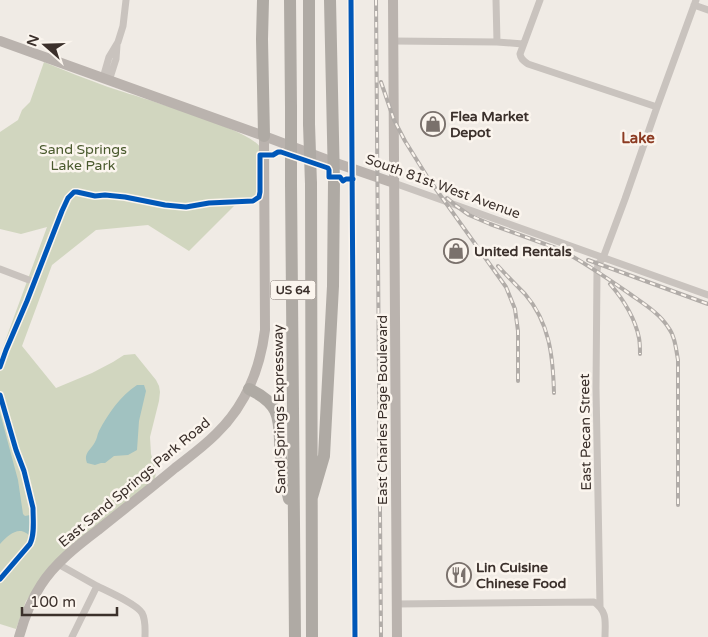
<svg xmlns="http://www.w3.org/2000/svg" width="708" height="637" viewBox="0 0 708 637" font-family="'Varela Round',sans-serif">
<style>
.green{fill:#d1d6bf}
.water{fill:#a1c2c1}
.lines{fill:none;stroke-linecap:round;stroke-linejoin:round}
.street{stroke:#c9c3be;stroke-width:7}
.secondary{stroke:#bab3ae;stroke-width:10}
.highway{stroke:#afaaa4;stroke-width:12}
.rail-casing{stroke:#b1aca8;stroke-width:4}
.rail{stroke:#fbf5ee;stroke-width:2;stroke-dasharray:5.5;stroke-linecap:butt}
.highway-bridge{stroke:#afaaa4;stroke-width:12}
.cycleway-casing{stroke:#fbf5ee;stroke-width:8}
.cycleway{stroke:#0057b8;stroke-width:5}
.labels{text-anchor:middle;stroke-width:5;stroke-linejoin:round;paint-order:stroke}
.shield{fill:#fbf5ee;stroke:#756b66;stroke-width:1}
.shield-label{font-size:12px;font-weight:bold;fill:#3b302b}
.poi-label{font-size:14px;font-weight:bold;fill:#3b302b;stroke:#fbf5ee;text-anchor:start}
.park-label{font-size:14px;fill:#4a5a2e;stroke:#fbf5ee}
.street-label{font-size:14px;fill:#3b302b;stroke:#fbf5ee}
.neighbourhood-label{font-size:15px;font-weight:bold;fill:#8c3b22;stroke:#fbf5ee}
</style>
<rect width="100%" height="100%" fill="#f0ebe5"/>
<path class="green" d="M44,62C65,71 87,79 108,87C134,96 250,129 260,147V153L258,154V196L256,198L252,200H235V205L189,251L148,225L96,230L52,265L22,346L56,388L92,373L113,362L124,355L135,354L156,380L159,386L160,392L159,401L150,437L151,454L156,471L155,479L57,559L26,601L16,629L0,624V355L47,227L21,234L0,229V132L18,120L22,110L30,102Z"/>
<path class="water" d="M137,385H144L146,391L139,421L137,450L128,455L114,456L105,463H101L95,465L87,463C83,453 91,450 95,442C97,439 97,435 99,431C108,414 120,396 137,385Z
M0,413L18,480L23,514L25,516L30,515L31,538C21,523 8,535 0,544Z"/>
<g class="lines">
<path class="street" d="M496,0L497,42
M540,0L520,54C521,60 524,61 528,64L657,107
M694,5L708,10
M393,41L497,42L523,44
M103,78L109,57L118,42L123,26L126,0
M109,81L116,59L117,45
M394,183L708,295
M0,269L29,280
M58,564L97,586
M397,604L594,602C608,612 605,622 605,637
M600,606L596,388L597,271L598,264L603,258L625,199L657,107L696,0
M72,637L97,586C107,591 137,604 142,613C146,620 145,630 145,637"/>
<path class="secondary" d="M393,0L397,637
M0,41L264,136L333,162L394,183
M19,637C24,619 31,600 41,585C55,563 77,546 98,530C124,509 150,489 175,468C189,457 203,447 216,434C245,406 260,370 265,330L264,136"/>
<path class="highway" d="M263,0L262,39L264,136
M290,0L291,107
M309,0V124
M291,184L295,637
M311,184L312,637
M249,389C285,406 278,422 281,457C282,471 286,485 289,499
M312,497L324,456L333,286L334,182L330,0"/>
<defs>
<path id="rail" d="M376,0L381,637
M381,82L394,120L405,141L428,178L506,287L515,309L518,331V381
M447,198L455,205L469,215L490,224L564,251
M559,249C584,262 607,278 630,294C644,304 659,313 668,327C675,336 676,349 678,360V505
M588,260L708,304
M498,266C507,276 516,285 525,294C550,323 553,357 554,393
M610,284C623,299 635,318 639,338C640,343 640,349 640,354"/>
</defs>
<use href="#rail" class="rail-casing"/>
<use href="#rail" class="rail"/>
<path class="highway-bridge" d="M291,107V184
M309,124L311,184"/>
<defs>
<path id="cycleway" d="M351,0L355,637
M0,367L6,350L27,301L62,211L68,198L74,192H77L95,196L105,195L125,197L165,205L186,207L209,203L253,201L259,197L260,192V155H273L278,152H281L328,168L329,170V177H340L343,181L346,179H353
M0,395L16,450L24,471L33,508C33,520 35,534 30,544L0,579"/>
</defs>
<use href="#cycleway" class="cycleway-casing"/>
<use href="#cycleway" class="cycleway"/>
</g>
<defs>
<symbol id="shop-ring" viewBox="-11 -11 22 22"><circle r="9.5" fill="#fbf5ee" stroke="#7a716c" stroke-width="1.5"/><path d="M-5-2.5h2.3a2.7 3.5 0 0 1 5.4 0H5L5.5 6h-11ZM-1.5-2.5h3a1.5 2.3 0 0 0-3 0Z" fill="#7a716c"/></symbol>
<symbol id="restaurant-ring" viewBox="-11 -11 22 22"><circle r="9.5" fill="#fbf5ee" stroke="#7a716c" stroke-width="1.5"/><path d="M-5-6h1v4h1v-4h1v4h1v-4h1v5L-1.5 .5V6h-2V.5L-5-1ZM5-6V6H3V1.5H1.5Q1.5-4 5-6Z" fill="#7a716c"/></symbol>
</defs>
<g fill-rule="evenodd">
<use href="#shop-ring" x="419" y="110" width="28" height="28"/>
<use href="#shop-ring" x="442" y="237" width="28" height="28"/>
<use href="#restaurant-ring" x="445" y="561" width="28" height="28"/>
</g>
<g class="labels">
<rect class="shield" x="270.5" y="280.5" width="45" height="19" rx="4"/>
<g class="shield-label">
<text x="293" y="294">US 64</text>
</g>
<g class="poi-label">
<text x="450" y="121">Flea Market<tspan x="450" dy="16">Depot</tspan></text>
<text x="474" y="256">United Rentals</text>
<text x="476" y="572">Lin Cuisine<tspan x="476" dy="16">Chinese Food</tspan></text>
</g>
<g class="park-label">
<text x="83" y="154">Sand Springs<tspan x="83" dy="16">Lake Park</tspan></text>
</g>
<g class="street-label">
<text transform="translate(443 186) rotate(20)" y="5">South 81st West Avenue</text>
<text transform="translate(279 409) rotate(-91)" y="5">Sand Springs Expressway</text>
<text transform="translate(382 410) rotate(-90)" y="5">East Charles Page Boulevard</text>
<text transform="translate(585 432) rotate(-91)" y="5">East Pecan Street</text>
<text transform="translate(134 482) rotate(-40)" y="5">East Sand Springs Park Road</text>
</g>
<g class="neighbourhood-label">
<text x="638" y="143">Lake</text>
</g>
</g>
<g transform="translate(45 45) rotate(290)" stroke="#fbf5ee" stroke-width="4" paint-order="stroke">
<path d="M0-4L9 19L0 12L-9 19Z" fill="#3b302b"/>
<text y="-8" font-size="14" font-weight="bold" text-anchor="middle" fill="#3b302b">N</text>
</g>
<path d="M22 607v8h95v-8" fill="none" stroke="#3b302b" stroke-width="2.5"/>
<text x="30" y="607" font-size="15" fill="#3b302b" stroke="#fbf5ee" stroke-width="4" paint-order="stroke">100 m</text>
</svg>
